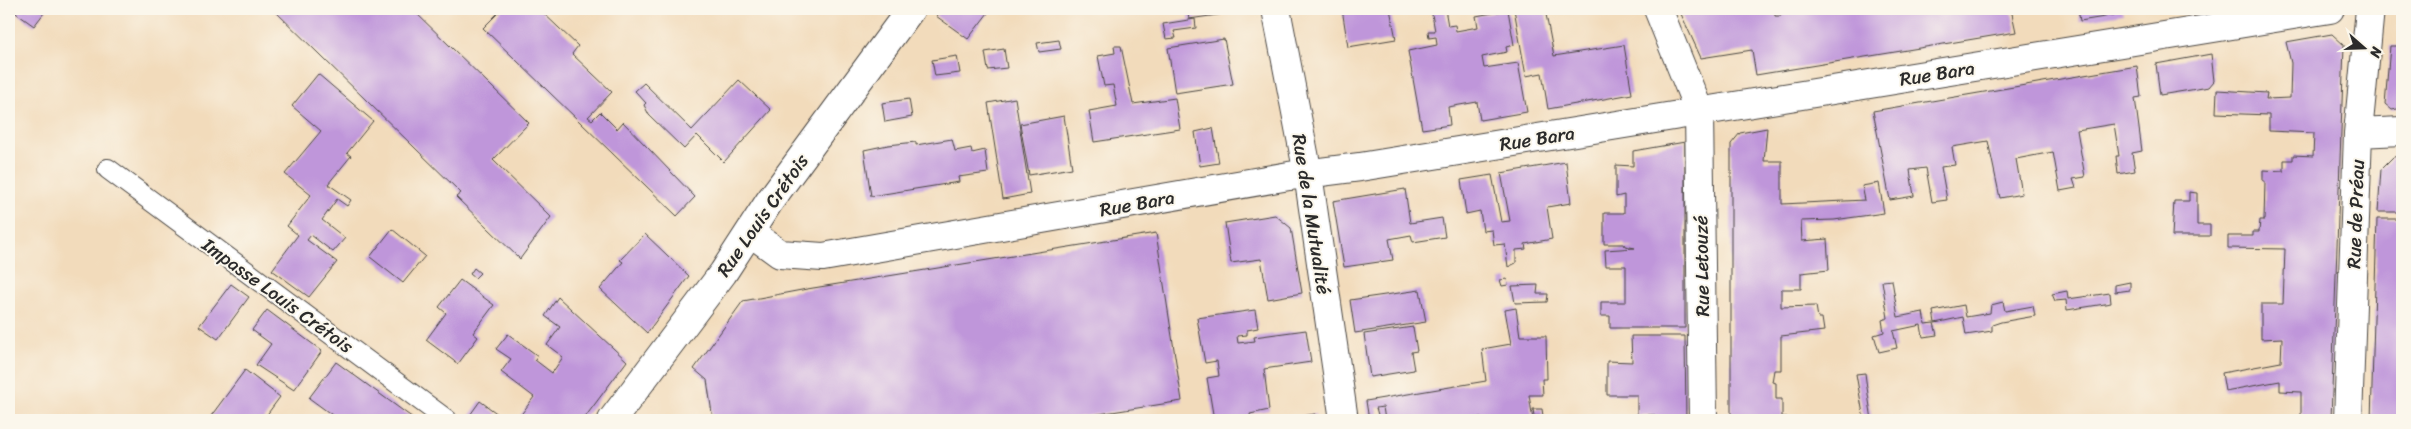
<svg xmlns="http://www.w3.org/2000/svg" width="2411" height="429" viewBox="0 0 2411 429" font-family="Sriracha,sans-serif">
<style>
.building{fill:#bf96da}
.lines{fill:none;stroke-linecap:round;stroke-linejoin:round}
.lane-casing{stroke:#494541;stroke-width:22}
.street-casing{stroke:#494541;stroke-width:30}
.lane{stroke:#fff;stroke-width:20}
.street{stroke:#fff;stroke-width:28}
.labels{text-anchor:middle;stroke-width:4;stroke-linejoin:round;paint-order:stroke}
.street-label{font-size:19px;fill:#2b2b2b;stroke:#fbf7ec}
</style>
<rect width="100%" height="100%" fill="#fbf7ec"/>
<filter id="ink" filterUnits="userSpaceOnUse"><feTurbulence type="fractalNoise" baseFrequency=".02" numOctaves="2"/><feDisplacementMap in="SourceGraphic" scale="10" xChannelSelector="R" yChannelSelector="G"/><feConvolveMatrix kernelMatrix="1 2 1 2 8 2 1 2 1" color-interpolation-filters="sRGB"/></filter>
<filter id="wash" filterUnits="userSpaceOnUse"><feTurbulence type="fractalNoise" baseFrequency=".0096" numOctaves="4" result="noise"/><feDisplacementMap in="SourceGraphic" scale="20" xChannelSelector="R" yChannelSelector="G"/><feGaussianBlur stdDeviation="1.12" result="paint"/><feColorMatrix in="noise" values="0 0 0 0 0 0 0 0 0 0 0 0 0 0 0 0 0 1.4 0 .05"/><feComposite in="paint" operator="in"/></filter>
<g filter="url(#wash)">
<rect width="100%" height="100%" fill="#f2dbbb"/>
<g id="blocks">
<path class="building" d="M9,9H47L34,26L13,11L9,18Z
M273,9H412L529,123L493,160L551,217L520,259L456,197L461,193Z
M502,9H539L578,46L572,54L612,92L588,117L592,120L600,112L617,129L623,122L695,197L677,216L483,28Z
M942,9H991L968,39L936,16Z
M1187,9H1223L1224,14L1189,19Z
M1342,9H1390L1396,39L1348,47Z
M1431,9H1445L1448,26L1455,25L1456,31L1478,27L1476,16L1508,10L1514,45L1506,47L1507,52L1482,57L1484,68L1518,63L1527,112L1480,120L1477,102L1448,107L1450,125L1422,129L1408,51L1437,45L1436,37L1429,38L1428,31H1435Z
M1514,9H1545L1554,56L1624,45L1632,94L1548,109L1542,73L1526,76Z
M1702,9H1774L1775,16H1781L1780,9H2011L2016,32L1756,75L1752,50L1701,58L1681,14Z
M2078,9H2122L2123,14L2080,21Z
M1195,19L1196,28L1174,31L1176,38L1166,39L1163,24Z
M2332,34L2344,45L2331,420H2301V392L2280,391V381L2225,391L2222,373L2281,362L2282,338L2261,339V304H2283L2285,249L2228,248V236H2253V232H2259L2260,220H2264L2265,181H2263V170L2284,171V160H2293V155L2313,156L2314,133L2269,131V115L2216,113L2217,90L2267,93L2266,99L2290,98L2291,63L2286,42Z
M1224,39L1233,84L1175,93L1168,48Z
M1059,40L1061,49L1039,52L1037,43Z
M1114,46H1121L1133,104L1175,98L1180,129L1094,142L1089,111L1117,106L1113,85L1104,86L1098,56L1115,53Z
M2390,46H2402V108L2392,110L2385,104Z
M1004,49L1007,68L988,70L985,52Z
M2211,54L2214,81L2209,87L2160,95L2156,64Z
M957,56L960,73L935,76L932,60Z
M2137,66L2141,97L2135,98L2142,151L2132,153L2135,171L2118,174L2116,156H2119L2114,124L2077,130L2085,177L2073,179L2076,188L2060,191L2053,152L2016,159L2022,194L2000,198L1988,141L1952,147L1955,165L1941,167L1947,200L1932,202L1926,168L1910,170L1914,196L1890,200L1873,111Z
M318,74L373,121L347,153L351,156L328,184L351,200L347,206L337,199L322,220L345,238L333,252L311,235L307,240L337,262L309,297L272,270L298,235L287,226L311,195L285,174L321,131L292,106Z
M739,80L771,110L724,162L697,135L684,149L649,115L644,105L646,103L635,91L644,83L692,130Z
M1015,98L1030,194L1003,199L988,103Z
M909,99L912,117L885,122L882,103Z
M1064,116L1072,168L1029,175L1020,124Z
M1213,128L1219,163L1200,166L1195,132Z
M1767,128L1764,161H1782V204L1865,200L1862,186L1879,183L1884,213L1834,220L1801,221L1802,241L1827,239L1829,270L1801,273V289H1781V307L1816,306L1818,318H1822L1824,331L1781,336V370H1774L1772,382L1776,383V399H1782V417H1787V420H1731V144L1740,133Z
M952,139L955,151L971,148L972,153L985,150L988,173L958,177L959,182L871,196L864,150L888,145L916,142V145Z
M1685,142V328H1610V316H1601V302H1626V266H1606L1605,250L1635,248L1625,246L1624,244H1604V213H1624V195L1616,197V165L1633,166V151Z
M2402,156V212H2378L2381,169L2393,157Z
M1566,162L1571,203L1547,207L1552,239L1525,244L1526,249L1516,250V263L1508,267L1505,244L1494,245L1492,230L1483,231L1480,211L1466,214L1461,180L1492,175L1501,222L1510,221L1501,173Z
M1405,189L1410,223L1442,218L1445,237L1413,242L1411,235L1389,239L1393,260L1344,267L1333,201Z
M2189,192L2197,193V225H2210V236H2172L2174,201H2189Z
M1275,215L1291,228L1302,293L1268,299L1261,259L1231,263L1225,223Z
M2377,219H2402V420H2371Z
M392,229L425,256L403,283L370,257Z
M1156,233L1182,401L1061,420H713L707,380L694,369L743,301L807,289Z
M645,234L689,276L647,333L600,289L623,262L620,260Z
M474,268L480,273L475,278L470,274Z
M1507,279L1508,285L1502,286L1500,280Z
M460,280L494,305L473,333L478,337L458,364L426,340L446,313L439,307Z
M1892,280L1898,317L1923,312L1925,324L1934,323L1937,335L1923,337L1921,325L1893,331L1897,348L1879,352L1874,335L1884,332L1882,320L1888,318L1882,281Z
M2130,282V290L2115,292V285Z
M231,284L249,297L218,339L199,326Z
M1538,285L1537,294H1548L1547,302L1515,303L1512,286Z
M1420,290L1426,322L1355,333L1350,300Z
M2067,291L2068,299L2110,293L2111,303L2067,310L2066,300L2055,301L2052,294Z
M558,297L627,361L583,420H517L534,397L501,372L511,359L496,349L508,334L538,356L535,360L552,373L563,357L547,345L560,327L545,316Z
M2003,302L2005,311L2033,306L2035,316L2001,322L1992,325V331L1966,335L1963,317L1935,323L1933,311L1964,305L1966,317L1990,313L1991,305Z
M1516,308L1520,336H1546L1547,379H1542L1543,395H1529L1533,420H1482L1481,417L1463,420H1385L1383,407L1376,408L1379,418L1369,420L1366,401L1486,381L1482,349L1511,344L1505,310Z
M267,310L322,351L294,390L256,365L271,344L252,330Z
M1255,310L1258,328L1247,330V335L1237,336L1238,343L1255,341L1254,337L1306,330L1311,362L1264,369L1269,410L1250,414L1251,420H1214L1207,378L1219,376L1217,361L1205,363L1197,318Z
M1413,327L1417,351L1411,352L1414,370L1370,377L1364,334Z
M1631,336H1685L1686,420H1656L1655,415H1637V395H1607V361L1632,362Z
M336,362L406,413L416,420H339L309,398Z
M245,370L280,397L263,420H208Z
M1865,373L1866,381L1872,420H1864L1856,374Z
M480,401L506,420H477L470,415Z
M1533,409H1542L1543,416H1534Z
M1315,414L1316,420H1283V419Z"/>
</g>
</g>
<g filter="url(#ink)">
<use href="#blocks" fill-opacity="0" stroke="#494541" stroke-width="1"/>
<g class="lines">
<defs>
<path id="lane" d="M108,169L447,420"/>
<path id="street" d="M1276,9L1308,174L1344,420
M1658,9L1699,111L1703,420
M2358,133L2402,131
M750,232L780,254L823,257L1289,176L1360,167L2330,9
M612,420L723,273L769,202L911,9
M2348,420L2358,133L2370,9"/>
</defs>
<use href="#lane" class="lane-casing"/>
<use href="#street" class="street-casing"/>
<use href="#lane" class="lane"/>
<use href="#street" class="street"/>
</g>
</g>
<g class="labels">
<g class="street-label">
<text transform="translate(1937 73) rotate(-9)" y="7">Rue Bara</text>
<text transform="translate(1537 138) rotate(-9)" y="7">Rue Bara</text>
<text transform="translate(1137 203) rotate(-10)" y="7">Rue Bara</text>
<text transform="translate(1312 214) rotate(81)" y="7">Rue de la Mutualité</text>
<text transform="translate(2355 214) rotate(-88)" y="7">Rue de Préau</text>
<text transform="translate(762 215) rotate(-55)" y="7">Rue Louis Crétois</text>
<text transform="translate(1701 266) rotate(-91)" y="7">Rue Letouzé</text>
<text transform="translate(278 295) rotate(36)" y="7">Impasse Louis Crétois</text>
</g>
</g>
<rect width="2411" height="429" fill="none" stroke="#fbf7ec" stroke-width="30"/>
<g transform="translate(2364 48) rotate(110)" stroke="#fbf7ec" stroke-width="4" paint-order="stroke">
<path d="M0-4L9 19L0 12L-9 19Z" fill="#2b2b2b"/>
<text y="-8" font-size="14" font-weight="bold" text-anchor="middle" fill="#2b2b2b">N</text>
</g>
</svg>
